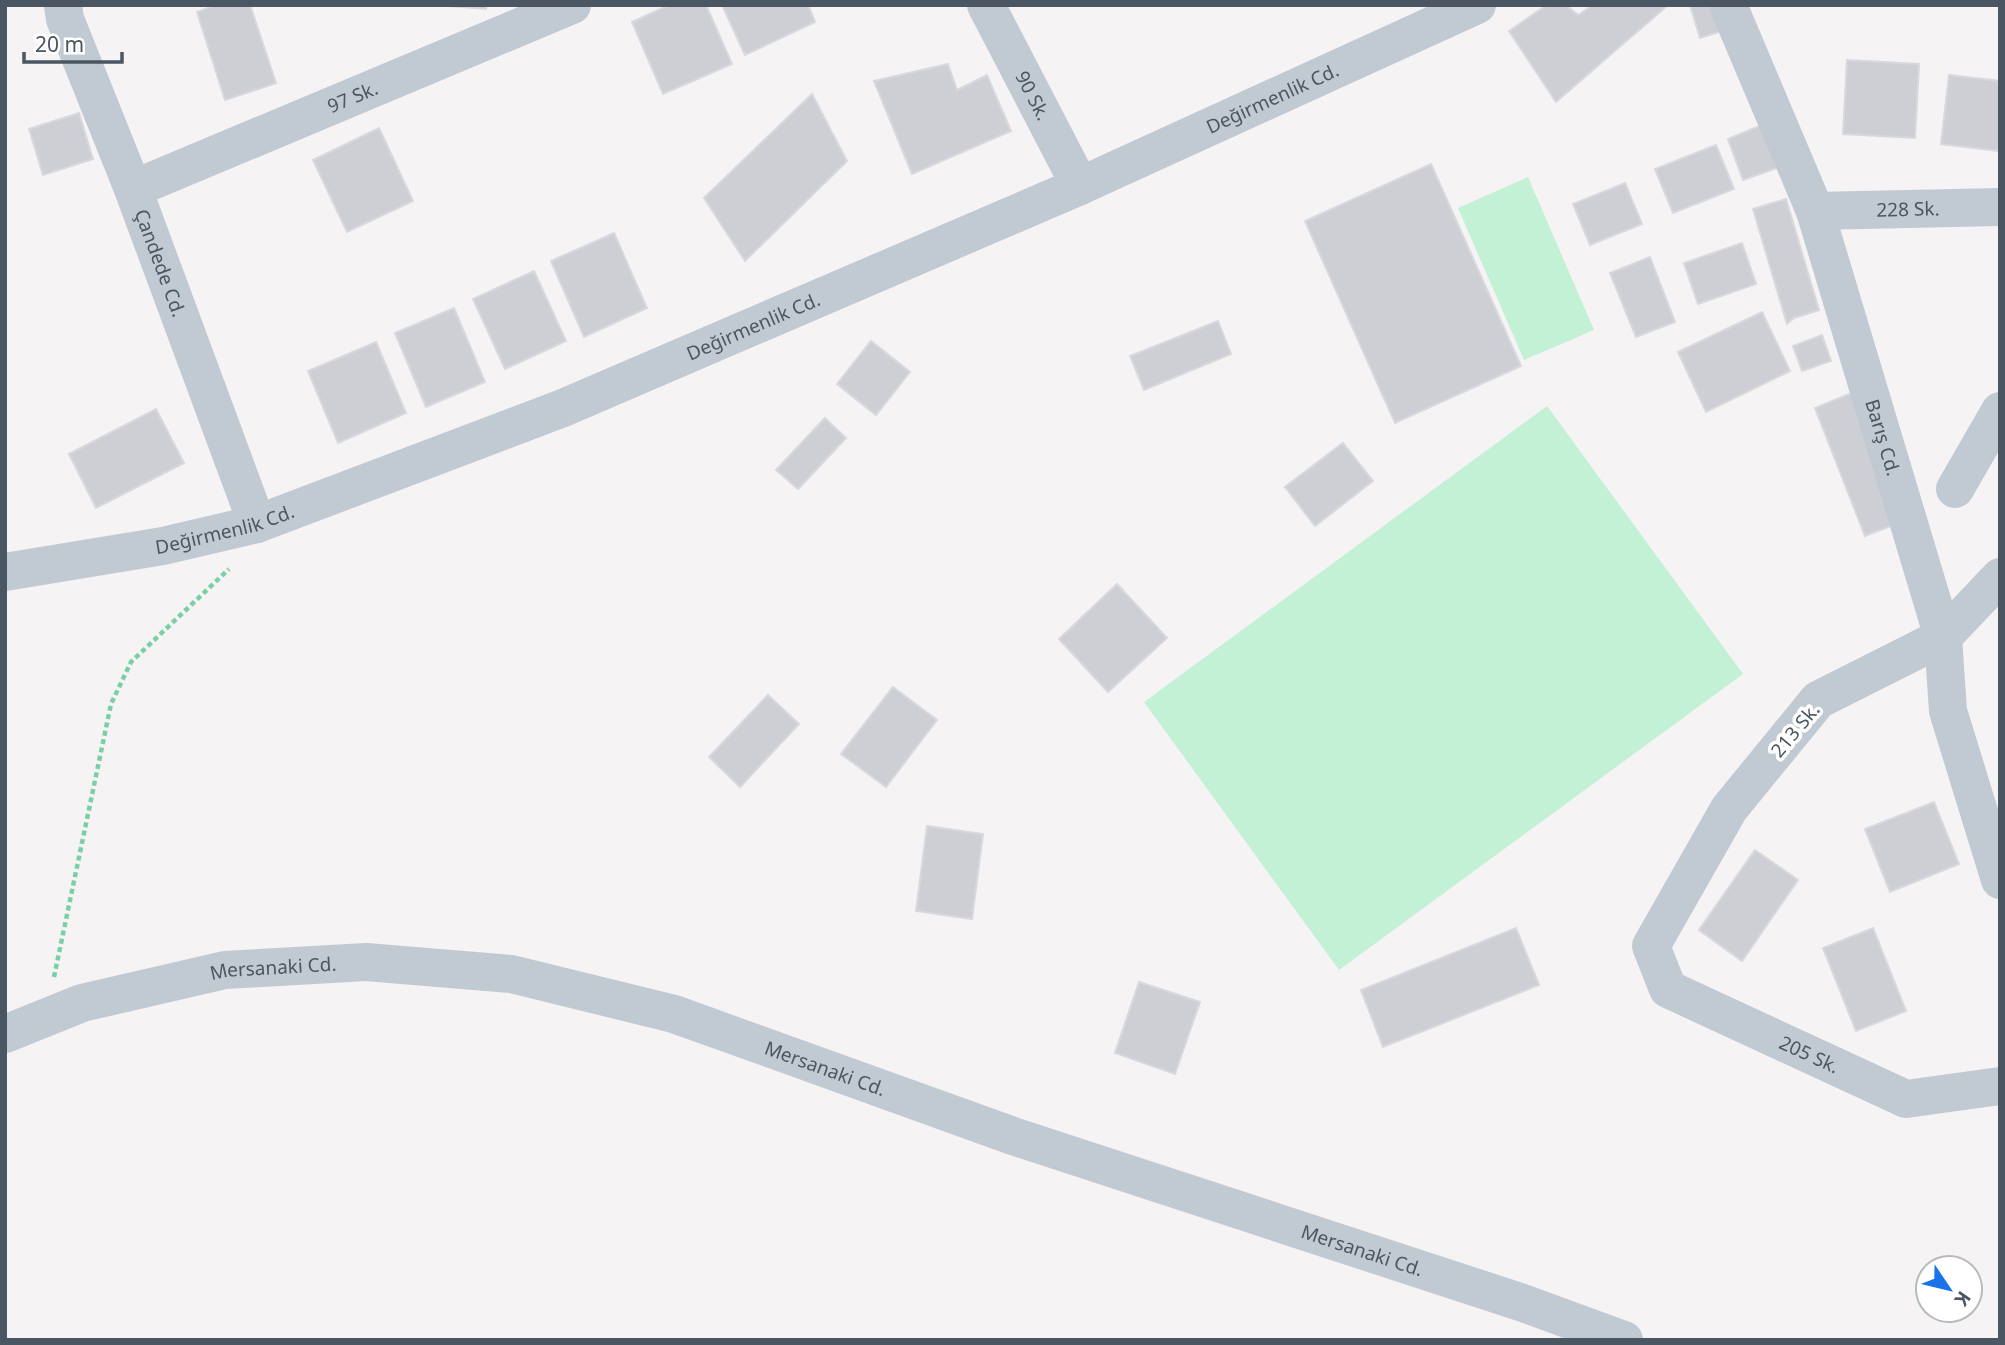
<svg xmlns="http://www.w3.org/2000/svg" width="2005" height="1345" viewBox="0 0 2005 1345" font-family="'Noto Sans',sans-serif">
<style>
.green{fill:#c3f1d5}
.building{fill:#cdcfd5;stroke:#d7d9de;stroke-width:2}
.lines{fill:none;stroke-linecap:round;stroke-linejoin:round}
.path{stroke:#7ad0a6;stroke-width:4.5;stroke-dasharray:5 3.5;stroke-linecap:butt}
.minor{stroke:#c1cad2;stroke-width:38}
.labels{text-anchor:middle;stroke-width:7;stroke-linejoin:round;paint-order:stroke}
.street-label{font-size:19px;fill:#4a5661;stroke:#fff}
</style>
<rect width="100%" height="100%" fill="#f5f3f3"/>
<path class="green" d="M1528,177L1594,330L1524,360L1458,208Z
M1547,406L1743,674L1339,970L1144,702Z"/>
<path class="building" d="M216,5H250L276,83L225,100L197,12Z
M436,5H486V9Z
M669,5H706L732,64L663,94L632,22Z
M722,5H808L815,22L745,55Z
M1547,5H1566L1578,15L1593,5H1668L1556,102L1509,31Z
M1690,5H1720L1728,29L1700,38Z
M1847,60L1919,64L1915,138L1843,134Z
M948,64L957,90L987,75L1011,131L912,174L874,81Z
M1949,75L2000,81V151L1941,144Z
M812,94L847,161L745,261L704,198Z
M79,113L93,159L43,175L29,129Z
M1764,124L1780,167L1743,180L1728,139Z
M379,128L413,201L347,232L313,160Z
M1716,145L1734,189L1673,213L1655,169Z
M1431,164L1521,366L1395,423L1305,221Z
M1625,183L1642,224L1590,245L1573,204Z
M1786,199L1819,310L1794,318L1787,324L1753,209Z
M614,233L647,308L584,337L551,261Z
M1742,243L1756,284L1698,304L1684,263Z
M1650,257L1675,322L1636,337L1610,273Z
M534,271L566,341L505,369L473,299Z
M454,308L485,382L426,407L395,333Z
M1762,312L1790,371L1706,412L1678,352Z
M1218,321L1231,354L1144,390L1130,356Z
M1822,335L1831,361L1802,371L1793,346Z
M871,341L910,372L876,415L837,384Z
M376,342L406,413L338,443L308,371Z
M1854,392L1904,521L1865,536L1815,408Z
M156,409L184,463L96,508L69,454Z
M825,418L846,438L798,489L776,470Z
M1343,443L1373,481L1315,526L1285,487Z
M1117,584L1167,638L1108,692L1059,639Z
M893,687L937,720L886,787L841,754Z
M768,695L799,724L740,787L709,757Z
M1934,802L1959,864L1890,892L1865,829Z
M927,826L983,834L972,919L916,911Z
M1755,850L1798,880L1742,961L1699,930Z
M1516,928L1539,985L1383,1047L1361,990Z
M1873,928L1906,1011L1856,1031L1823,948Z
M1139,982L1200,1002L1175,1074L1115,1053Z"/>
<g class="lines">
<path class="path" d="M54,977L111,704L131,662L229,569"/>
<g class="minor">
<path id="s1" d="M63,5L65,19L133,189L257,524"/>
<path id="s2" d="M986,5L1080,186"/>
<path id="s3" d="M1728,5L1815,211L1943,637L1948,711L2000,880"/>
<path id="s4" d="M133,189L572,5"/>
<path id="s5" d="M1815,211L2000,207"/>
<path d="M1955,489L2000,411"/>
<path id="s6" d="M5,572L163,546L257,524L563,408L1080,186L1477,5"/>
<path id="s7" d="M2000,577L1943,637L1818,700L1729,809L1651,946L1668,989L1906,1099L2000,1086"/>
<path id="s8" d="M5,1034L82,1003L225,970L366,962L511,974L674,1014L1013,1136L1523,1303L1624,1340"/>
</g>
</g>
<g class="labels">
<g class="street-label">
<text dy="7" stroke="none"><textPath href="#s2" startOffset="102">90 Sk.</textPath></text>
<text dy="7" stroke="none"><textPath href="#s4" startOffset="238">97 Sk.</textPath></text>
<text dy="7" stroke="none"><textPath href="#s6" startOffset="1358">Değirmenlik Cd.</textPath></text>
<text dy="7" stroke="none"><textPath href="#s5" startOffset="93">228 Sk.</textPath></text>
<text dy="7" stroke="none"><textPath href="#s1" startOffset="276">Çandede Cd.</textPath></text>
<text dy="7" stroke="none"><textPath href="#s6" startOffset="791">Değirmenlik Cd.</textPath></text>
<text dy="7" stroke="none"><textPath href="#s3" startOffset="460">Barış Cd.</textPath></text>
<text dy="7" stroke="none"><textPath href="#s6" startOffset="224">Değirmenlik Cd.</textPath></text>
<text transform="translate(1795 730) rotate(-50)" y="7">213 Sk.</text>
<text dy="7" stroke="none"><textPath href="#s8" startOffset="278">Mersanaki Cd.</textPath></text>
<text dy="7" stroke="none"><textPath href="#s7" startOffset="723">205 Sk.</textPath></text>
<text dy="7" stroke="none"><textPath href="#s8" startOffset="845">Mersanaki Cd.</textPath></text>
<text dy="7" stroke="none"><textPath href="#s8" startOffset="1412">Mersanaki Cd.</textPath></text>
</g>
</g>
<rect width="2005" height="1345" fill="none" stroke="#4a5661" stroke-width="14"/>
<g transform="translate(1949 1289) rotate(125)"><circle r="33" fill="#ffffff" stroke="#b7bbc0" stroke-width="2"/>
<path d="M0-5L12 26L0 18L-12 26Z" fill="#1a73e8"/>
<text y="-10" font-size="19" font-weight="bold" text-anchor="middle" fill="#4a5661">K</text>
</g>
<path d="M24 52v10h98v-10" fill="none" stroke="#4a5661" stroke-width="3.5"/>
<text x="35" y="52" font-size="21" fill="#4a5661" stroke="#ffffff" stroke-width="5" paint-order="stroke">20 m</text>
</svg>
